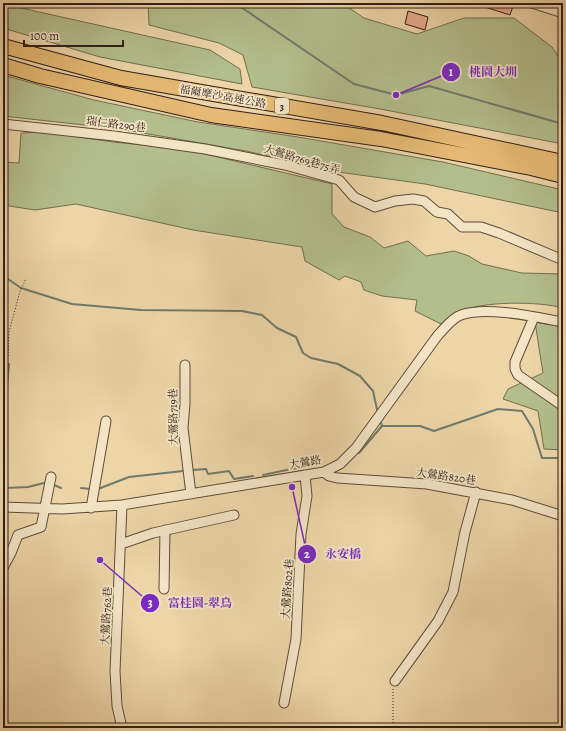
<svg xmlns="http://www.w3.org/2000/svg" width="566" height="731" viewBox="0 0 566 731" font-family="Alegreya,'Noto Serif TC',serif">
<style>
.green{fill:#b3be8c;stroke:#726e51}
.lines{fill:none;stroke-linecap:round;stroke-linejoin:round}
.stream{stroke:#6f7b6c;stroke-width:2}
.building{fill:#e6a989;stroke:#301e16}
.minor-casing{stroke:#5f4c3a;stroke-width:11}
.highway-casing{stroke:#301e16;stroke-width:16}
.path{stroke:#301e16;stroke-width:1;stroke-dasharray:1 2;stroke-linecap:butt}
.minor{stroke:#f3e4c6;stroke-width:9}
.highway{stroke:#e6ba74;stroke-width:14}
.labels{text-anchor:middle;stroke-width:3.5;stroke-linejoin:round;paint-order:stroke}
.shield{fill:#f3e4c6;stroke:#6a594b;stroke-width:1}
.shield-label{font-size:10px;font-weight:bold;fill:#301e16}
.street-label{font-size:11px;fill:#301e16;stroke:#f3e4c6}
.leader{fill:none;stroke:#7b2cbf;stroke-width:1.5}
.callout-dot{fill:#7b2cbf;stroke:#f3e4c6;stroke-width:1.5}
.mark-label{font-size:12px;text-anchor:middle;font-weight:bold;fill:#fff}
.callout-label{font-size:12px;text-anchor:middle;font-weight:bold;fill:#7b2cbf;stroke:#f3e4c6;stroke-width:3.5;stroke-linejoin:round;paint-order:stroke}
</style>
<rect width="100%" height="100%" fill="#edd5a8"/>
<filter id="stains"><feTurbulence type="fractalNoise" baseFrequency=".005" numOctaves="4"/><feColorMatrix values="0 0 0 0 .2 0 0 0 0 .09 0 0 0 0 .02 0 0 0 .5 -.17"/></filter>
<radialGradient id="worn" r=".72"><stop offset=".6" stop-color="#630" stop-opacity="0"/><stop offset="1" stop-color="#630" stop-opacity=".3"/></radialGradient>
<path class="green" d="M148,3H342L364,18L417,34L464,18H514L552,47L563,63V144L380,109L252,87L243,55L219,43L149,25Z
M3,4L210,50L240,69L242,84L100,57L3,28Z
M3,75L94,100L198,122L298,137L443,162L563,190V213L425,184L331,171L246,151L120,129L3,116Z
M44,132L113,142L184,149L332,184V214L344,227L370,237L384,248L408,241L426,256L454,251L469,256L482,264L522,273L563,274V308C539,301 481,301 459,312C453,315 447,320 441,324L415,311L417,300L382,296L364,290L361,282L345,276L339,280L305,261L302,247L193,230L76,204L35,210L3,205V162L19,163L21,133Z
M535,322L563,327V450L544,449L538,411L503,399L508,389L543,373Z"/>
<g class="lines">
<path class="stream" d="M235,3L354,84L396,95L429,86L563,124
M3,272L8,279L21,288L72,304L141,310L242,311L262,315L277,328L296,337L303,353L311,358L338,364L360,376L373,391L378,414
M380,420L382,426H420L434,431L498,409L522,411L533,429L542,458H563
M3,434L9,364
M359,453L382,426
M192,470L206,469L208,474L229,471L234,479L253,476
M263,475L296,468
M54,485L61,488
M6,488L28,487L44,483
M81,488L91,489
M98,489L129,477L183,471"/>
</g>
<path class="building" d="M472,3H505L513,6L510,15Z
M408,11L428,17L425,30L405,24Z"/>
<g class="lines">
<defs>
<path id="minor" d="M532,3L563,13
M3,124L114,136L205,149L285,165L339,180L354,197L375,207L395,201L413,199L424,201L437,212L448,214L462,227H481L499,233L563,260
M534,317L515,362V369L518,375L563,406
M185,365V404L183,428L191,494
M324,472L329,476L337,478L427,484L512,500L563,516
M122,505L115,671L117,706L122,728
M3,507L62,509L122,505L324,472L340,464L356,448L438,335C445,328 452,318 461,315C488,306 535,317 563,322
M91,508L106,421
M121,544L153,533L234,515
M3,568L11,553L18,535L41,527L51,477
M164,589L165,530
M395,681L438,621L453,592L465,532L476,492
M284,703L296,639L301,534L307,496L305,475"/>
<path id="highway" d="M3,46L121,78L382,123L563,162
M3,65L40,76L211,115L381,139L531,168L563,176"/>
</defs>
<use href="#minor" class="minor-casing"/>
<use href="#highway" class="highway-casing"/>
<path class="path" d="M3,482L9,332L20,291L26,279
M393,689V728"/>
<use href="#minor" class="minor"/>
<use href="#highway" class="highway"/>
</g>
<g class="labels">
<rect class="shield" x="275" y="98" width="14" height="16" rx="3"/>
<g class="shield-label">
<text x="282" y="110">3</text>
</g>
<g class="street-label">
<text transform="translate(223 96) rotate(10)" y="4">福爾摩沙高速公路</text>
<text transform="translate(116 124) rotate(7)" y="4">瑞仁路290巷</text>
<text transform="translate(302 159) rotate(16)" y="4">大鶯路769巷75弄</text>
<text transform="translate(173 417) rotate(-91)" y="4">大鶯路719巷</text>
<text transform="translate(305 462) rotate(-10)" y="4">大鶯路</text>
<text transform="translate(446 476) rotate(8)" y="4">大鶯路820巷</text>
<text transform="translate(287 589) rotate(-86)" y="4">大鶯路802巷</text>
<text transform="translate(106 616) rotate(-87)" y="4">大鶯路762巷</text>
</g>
</g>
<path class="leader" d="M396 95L451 72M292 487L307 554M100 560L150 603"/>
<g class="callout-dot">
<circle cx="396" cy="95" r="4"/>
<circle cx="292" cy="487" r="4"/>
<circle cx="100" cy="560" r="4"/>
<circle cx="451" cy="72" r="10"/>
<circle cx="307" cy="554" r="10"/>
<circle cx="150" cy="603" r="10"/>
</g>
<g class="mark-label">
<text x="451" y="76">1</text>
<text x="307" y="558">2</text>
<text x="150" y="607">3</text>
</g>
<g class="callout-label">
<text x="493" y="76">桃園大圳</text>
<text x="343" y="558">永安橋</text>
<text x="200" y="607">富桂園-翠鳥</text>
</g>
<rect width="566" height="731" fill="none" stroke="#edd5a8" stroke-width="16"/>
<rect x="4" y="4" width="558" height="723" fill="none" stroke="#301e16" stroke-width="2"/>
<rect x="8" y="8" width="550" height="715" fill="none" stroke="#301e16"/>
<path d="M24 40v6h99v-6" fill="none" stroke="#301e16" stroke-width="2"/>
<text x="30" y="40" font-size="12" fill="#301e16" stroke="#f3e4c6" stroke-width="3" paint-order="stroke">100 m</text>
<rect width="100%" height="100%" filter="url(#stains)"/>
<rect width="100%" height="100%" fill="url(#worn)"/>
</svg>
